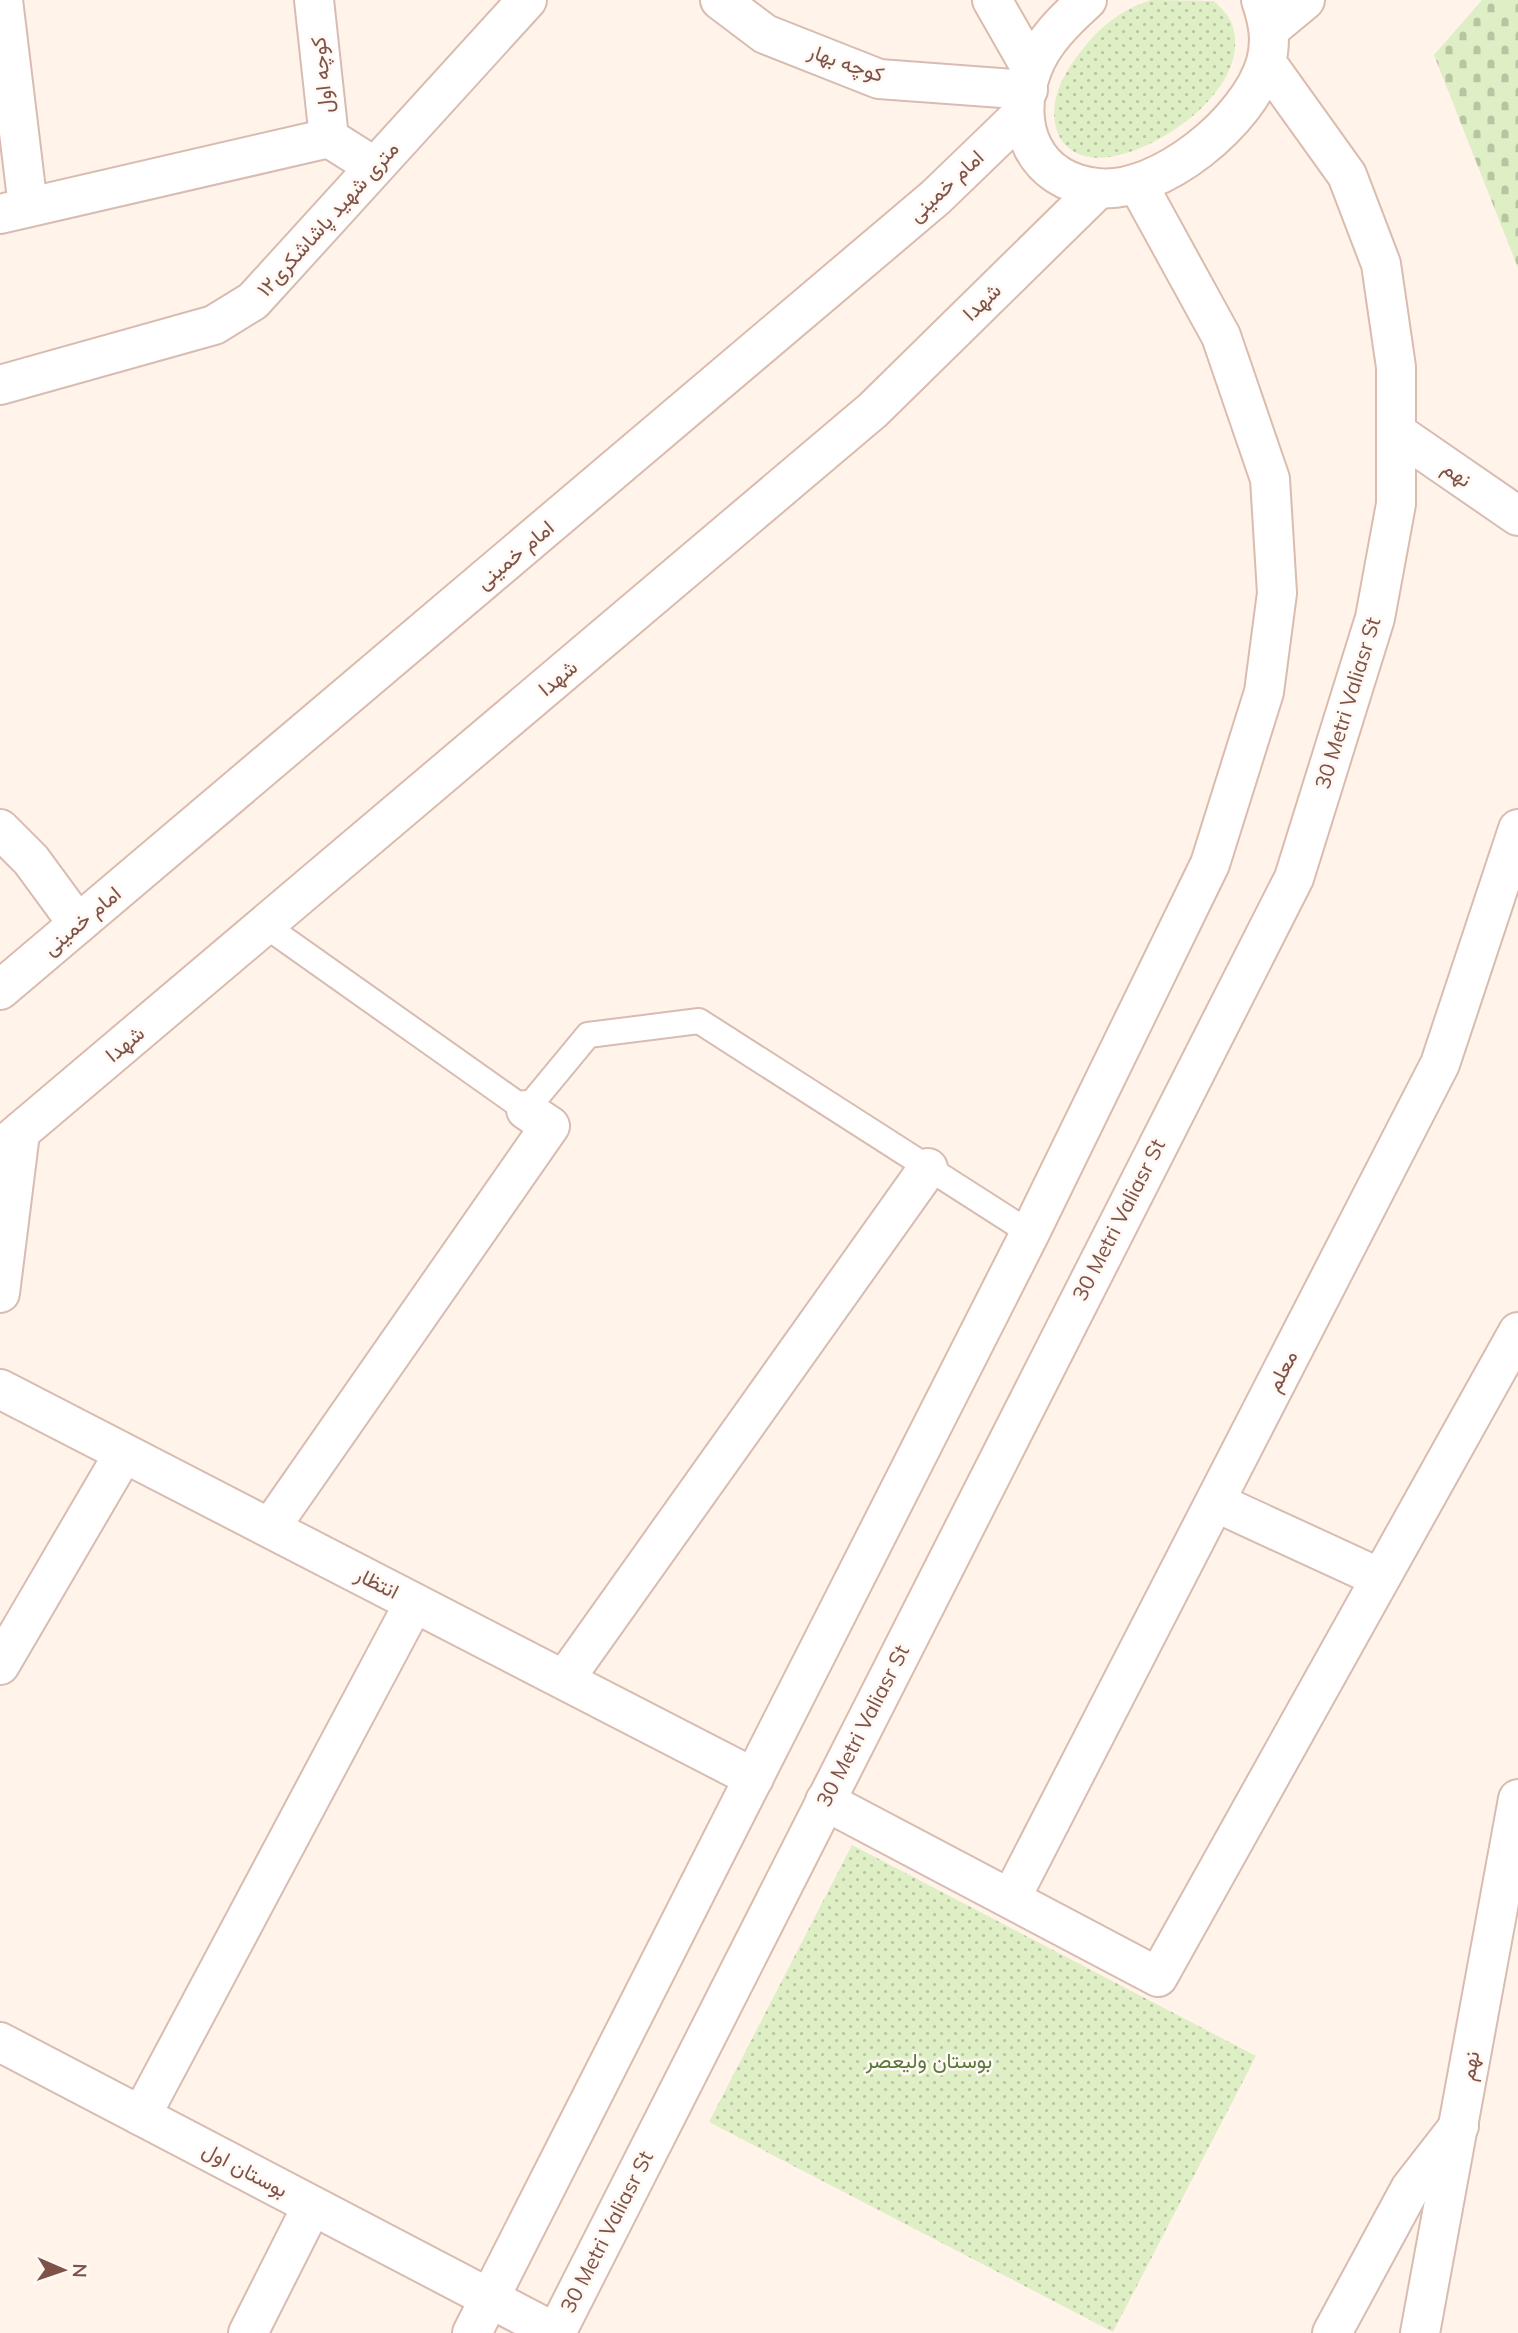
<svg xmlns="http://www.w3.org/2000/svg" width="1518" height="2333" viewBox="0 0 1518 2333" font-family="Mulish,Vazirmatn,sans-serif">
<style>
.grass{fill:url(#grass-dots)}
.cemetery{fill:url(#cemetery-stones)}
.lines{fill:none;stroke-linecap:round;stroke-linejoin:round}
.service-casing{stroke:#d8bcb2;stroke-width:28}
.minor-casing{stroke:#d8bcb2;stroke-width:42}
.tertiary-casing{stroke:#d8bcb2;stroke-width:42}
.secondary-casing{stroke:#dbbbae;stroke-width:42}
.service{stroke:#fff;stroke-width:24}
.minor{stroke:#fff;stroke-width:38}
.tertiary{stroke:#fff;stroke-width:38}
.secondary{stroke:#fff;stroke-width:38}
.labels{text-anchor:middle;stroke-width:5;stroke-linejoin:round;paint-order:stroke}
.street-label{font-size:21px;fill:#7e5248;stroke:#fff8f3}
.park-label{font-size:21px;fill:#577839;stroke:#fff8f3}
</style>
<defs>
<pattern id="grass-dots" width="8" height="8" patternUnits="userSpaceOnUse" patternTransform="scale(1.75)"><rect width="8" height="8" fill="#deefc5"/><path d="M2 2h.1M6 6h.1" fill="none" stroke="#b9c4a2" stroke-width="1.8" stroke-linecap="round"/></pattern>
<pattern id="cemetery-stones" width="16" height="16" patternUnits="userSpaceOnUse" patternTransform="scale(1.75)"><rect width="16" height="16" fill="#deefc5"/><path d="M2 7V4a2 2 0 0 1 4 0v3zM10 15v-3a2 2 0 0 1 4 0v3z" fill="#b9c4a2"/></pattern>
</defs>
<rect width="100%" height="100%" fill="#fff3ea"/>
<path class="grass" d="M1151,0L1214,1C1220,7 1228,14 1231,22C1256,84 1162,150 1109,157C1055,164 1042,115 1065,75C1085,41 1112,12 1151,0Z
M852,1845L1256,2056L1113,2332L709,2122Z"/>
<path class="cemetery" d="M1482,0H1518V268L1434,55Z"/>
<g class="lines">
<defs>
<path id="service" d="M266,926L526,1110L588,1035L699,1021L1030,1233"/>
<path id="minor" d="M3,0L28,207
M314,0L329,138L375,167
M720,0L765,34L879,79L1028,90
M0,214L329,138
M0,385L214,325L253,301L527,0
M0,829L31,860L78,924
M0,1293L20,1133
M0,1389L754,1778
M1215,1502L1380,1578
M270,1528L550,1126L526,1110
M0,1665L124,1453
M564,1680L928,1168
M825,1801L1158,1977L1518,1332
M1011,1898L1440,1064L1518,829
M141,2116L414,1603
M248,2333L312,2206
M1332,2333L1410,2189L1459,2126"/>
<path id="tertiary" d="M1396,432L1518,516
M0,2042L556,2333
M1420,2333L1518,1799"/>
<path id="secondary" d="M992,0L1032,70
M1087,0C1065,20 1042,42 1032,70C1011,126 1034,181 1097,188C1160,195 1250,120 1266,62C1272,40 1268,21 1261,0
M1270,29L1305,0
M0,990L936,197L1023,113
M0,1149L873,410L1099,188
M472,2333L1030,1233L1210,864L1264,692L1277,593L1270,479L1221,336L1137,183
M556,2333L1294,878L1375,618L1396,504V367L1381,264L1347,175L1266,62"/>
</defs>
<use href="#service" class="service-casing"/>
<use href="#minor" class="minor-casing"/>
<use href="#tertiary" class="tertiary-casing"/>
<use href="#secondary" class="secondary-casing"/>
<use href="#service" class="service"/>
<use href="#minor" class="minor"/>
<use href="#tertiary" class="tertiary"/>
<use href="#secondary" class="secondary"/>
</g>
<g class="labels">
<g class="street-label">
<text transform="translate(846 63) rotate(19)" y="7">کوچه بهار</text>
<text transform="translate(322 75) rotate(-96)" y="7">کوچه اول</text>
<text transform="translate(946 186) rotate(-43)" y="7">امام خمینی</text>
<text transform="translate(328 219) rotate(-48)" y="7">۱۲متری شهید پاشاشکری</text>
<text transform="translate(982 302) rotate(-44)" y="7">شهدا</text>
<text transform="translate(1457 474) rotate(35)" y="7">نهم</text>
<text transform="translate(515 555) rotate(-40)" y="7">امام خمینی</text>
<text transform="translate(558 678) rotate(-40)" y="7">شهدا</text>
<text transform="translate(1348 703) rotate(-73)" y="7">30 Metri Valiasr St</text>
<text transform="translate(82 921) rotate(-40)" y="7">امام خمینی</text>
<text transform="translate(125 1044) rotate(-40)" y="7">شهدا</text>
<text transform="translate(1119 1220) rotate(-63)" y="7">30 Metri Valiasr St</text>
<text transform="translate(1282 1371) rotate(-63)" y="7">معلم</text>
<text transform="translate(377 1583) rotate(27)" y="7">انتظار</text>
<text transform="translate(863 1726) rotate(-63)" y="7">30 Metri Valiasr St</text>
<text transform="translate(1470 2066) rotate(-80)" y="7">نهم</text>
<text transform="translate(245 2170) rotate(28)" y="7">بوستان اول</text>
<text transform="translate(607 2232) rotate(-63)" y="7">30 Metri Valiasr St</text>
</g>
<g class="park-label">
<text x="929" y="2068">بوستان ولیعصر</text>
</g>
</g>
<g transform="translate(63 2270) rotate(92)" stroke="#fff8f3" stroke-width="5" paint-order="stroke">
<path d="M0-5L12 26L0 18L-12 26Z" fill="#7e5248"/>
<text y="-10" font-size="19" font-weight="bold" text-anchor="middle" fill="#7e5248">N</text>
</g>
</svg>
